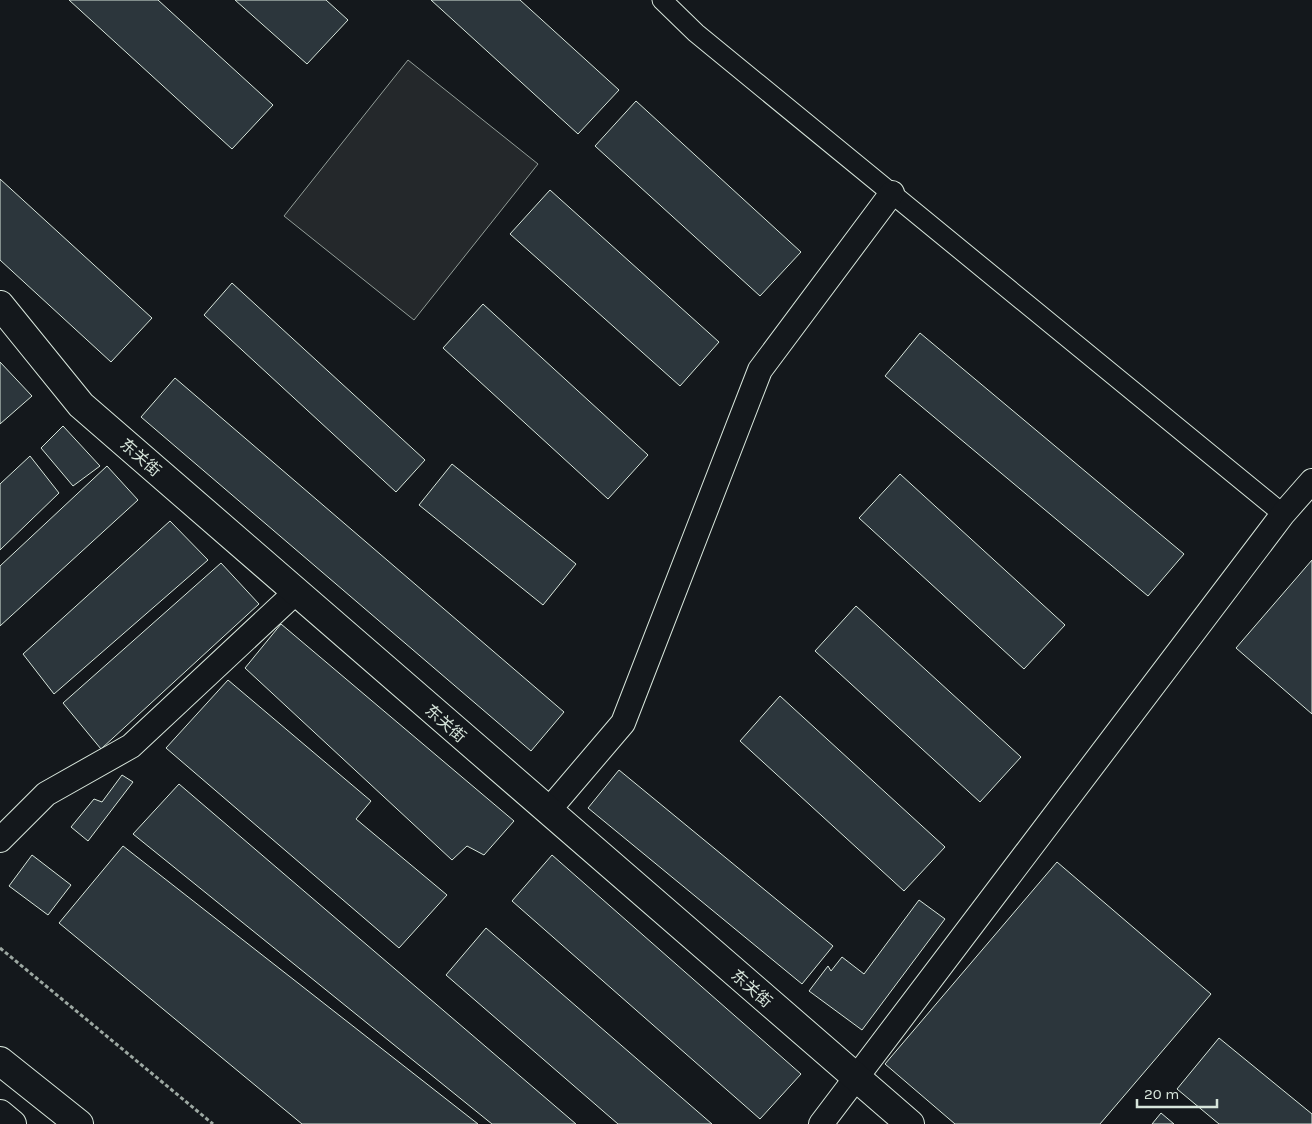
<svg xmlns="http://www.w3.org/2000/svg" width="1312" height="1124" viewBox="0 0 1312 1124" font-family="Karla,'Noto Sans SC',sans-serif">
<style>
.parking{fill:#24282b;stroke:#939e99}
.building{fill:#2c363c;stroke:#d8e6dc}
.lines{fill:none;stroke-linecap:round;stroke-linejoin:round}
.pedestrian-casing{stroke:#d8e6dc;stroke-width:21}
.minor-casing{stroke:#d8e6dc;stroke-width:26}
.tertiary-casing{stroke:#d8e6dc;stroke-width:30}
.trunk-casing{stroke:#d8e6dc;stroke-width:30}
.path{stroke:#9da8a2;stroke-width:3;stroke-dasharray:4 2.5;stroke-linecap:butt}
.pedestrian{stroke:#14181c;stroke-width:19}
.minor{stroke:#14181c;stroke-width:24}
.tertiary{stroke:#14181c;stroke-width:28}
.trunk{stroke:#14181c;stroke-width:28}
.labels{text-anchor:middle;stroke-width:4;stroke-linejoin:round;paint-order:stroke}
.street-label{font-size:16px;fill:#d8e6dc;stroke:#14181c}
</style>
<rect width="100%" height="100%" fill="#14181c"/>
<path class="parking" d="M408,60L538,164L414,320L284,216Z"/>
<path class="building" d="M69,0H158L273,105L232,149Z
M235,0H326L348,20L307,64Z
M431,0H520L619,90L578,134Z
M636,101L801,252L760,296L595,146Z
M0,179L152,318L111,362L0,260Z
M550,190L719,342L680,386L510,234Z
M232,283L425,460L396,492L204,315Z
M483,304L648,455L608,499L443,348Z
M920,333L1184,554L1148,596L885,376Z
M0,362L32,396L0,424Z
M175,378L564,712L531,751L141,417Z
M63,426L100,466L73,486L41,448Z
M30,456L59,493L0,550V484Z
M452,464L576,564L543,605L419,505Z
M107,466L138,500L0,626V566Z
M900,474L1065,625L1024,669L859,518Z
M170,521L208,560L54,694L23,654Z
M1312,560V714L1236,648Z
M221,563L259,604L101,749L63,703Z
M856,606L1021,757L980,802L815,651Z
M281,624L514,821L484,855L467,846L452,860L245,668Z
M228,680L371,801L356,819L447,895L399,948L166,748Z
M780,696L945,847L904,891L740,741Z
M619,770L833,946L802,984L588,808Z
M122,775L133,782L88,841L71,827L94,799L102,802Z
M179,784L576,1124H492L133,834Z
M123,846L478,1124H302L59,923Z
M32,855L71,885L48,915L9,886Z
M552,855L801,1074L760,1119L512,901Z
M1057,862L1211,994L1100,1124H955L885,1064Z
M919,900L945,919L862,1030L809,991L828,966L831,971L842,957L864,974Z
M486,928L712,1124H618L446,975Z
M1219,1038L1312,1114V1124H1219L1177,1089Z
M1161,1113L1174,1124H1152Z"/>
<g class="lines">
<defs>
<path id="pedestrian" d="M662,0L696,33L1283,514"/>
<path id="minor" d="M548,811L623,723L760,370L892,193
M0,840L46,794L131,746L296,592
M821,1124L1283,514L1312,481"/>
<path id="tertiary" d="M0,305L81,405L910,1124"/>
<path id="trunk" d="M0,1061L79,1124
M0,1114L12,1124"/>
</defs>
<use href="#pedestrian" class="pedestrian-casing"/>
<use href="#minor" class="minor-casing"/>
<use href="#tertiary" class="tertiary-casing"/>
<use href="#trunk" class="trunk-casing"/>
<path class="path" d="M0,948L213,1124"/>
<use href="#pedestrian" class="pedestrian"/>
<use href="#minor" class="minor"/>
<use href="#tertiary" class="tertiary"/>
<use href="#trunk" class="trunk"/>
</g>
<g class="labels">
<g class="street-label">
<text transform="translate(141 457) rotate(41)" y="6">东关街</text>
<text transform="translate(446 723) rotate(41)" y="6">东关街</text>
<text transform="translate(752 988) rotate(41)" y="6">东关街</text>
</g>
</g>
<path d="M1137 1099v8h80v-8" fill="none" stroke="#d8e6dc" stroke-width="2.5"/>
<text x="1144" y="1099" font-size="15" fill="#d8e6dc" stroke="#14181c" stroke-width="4" paint-order="stroke">20 m</text>
</svg>
